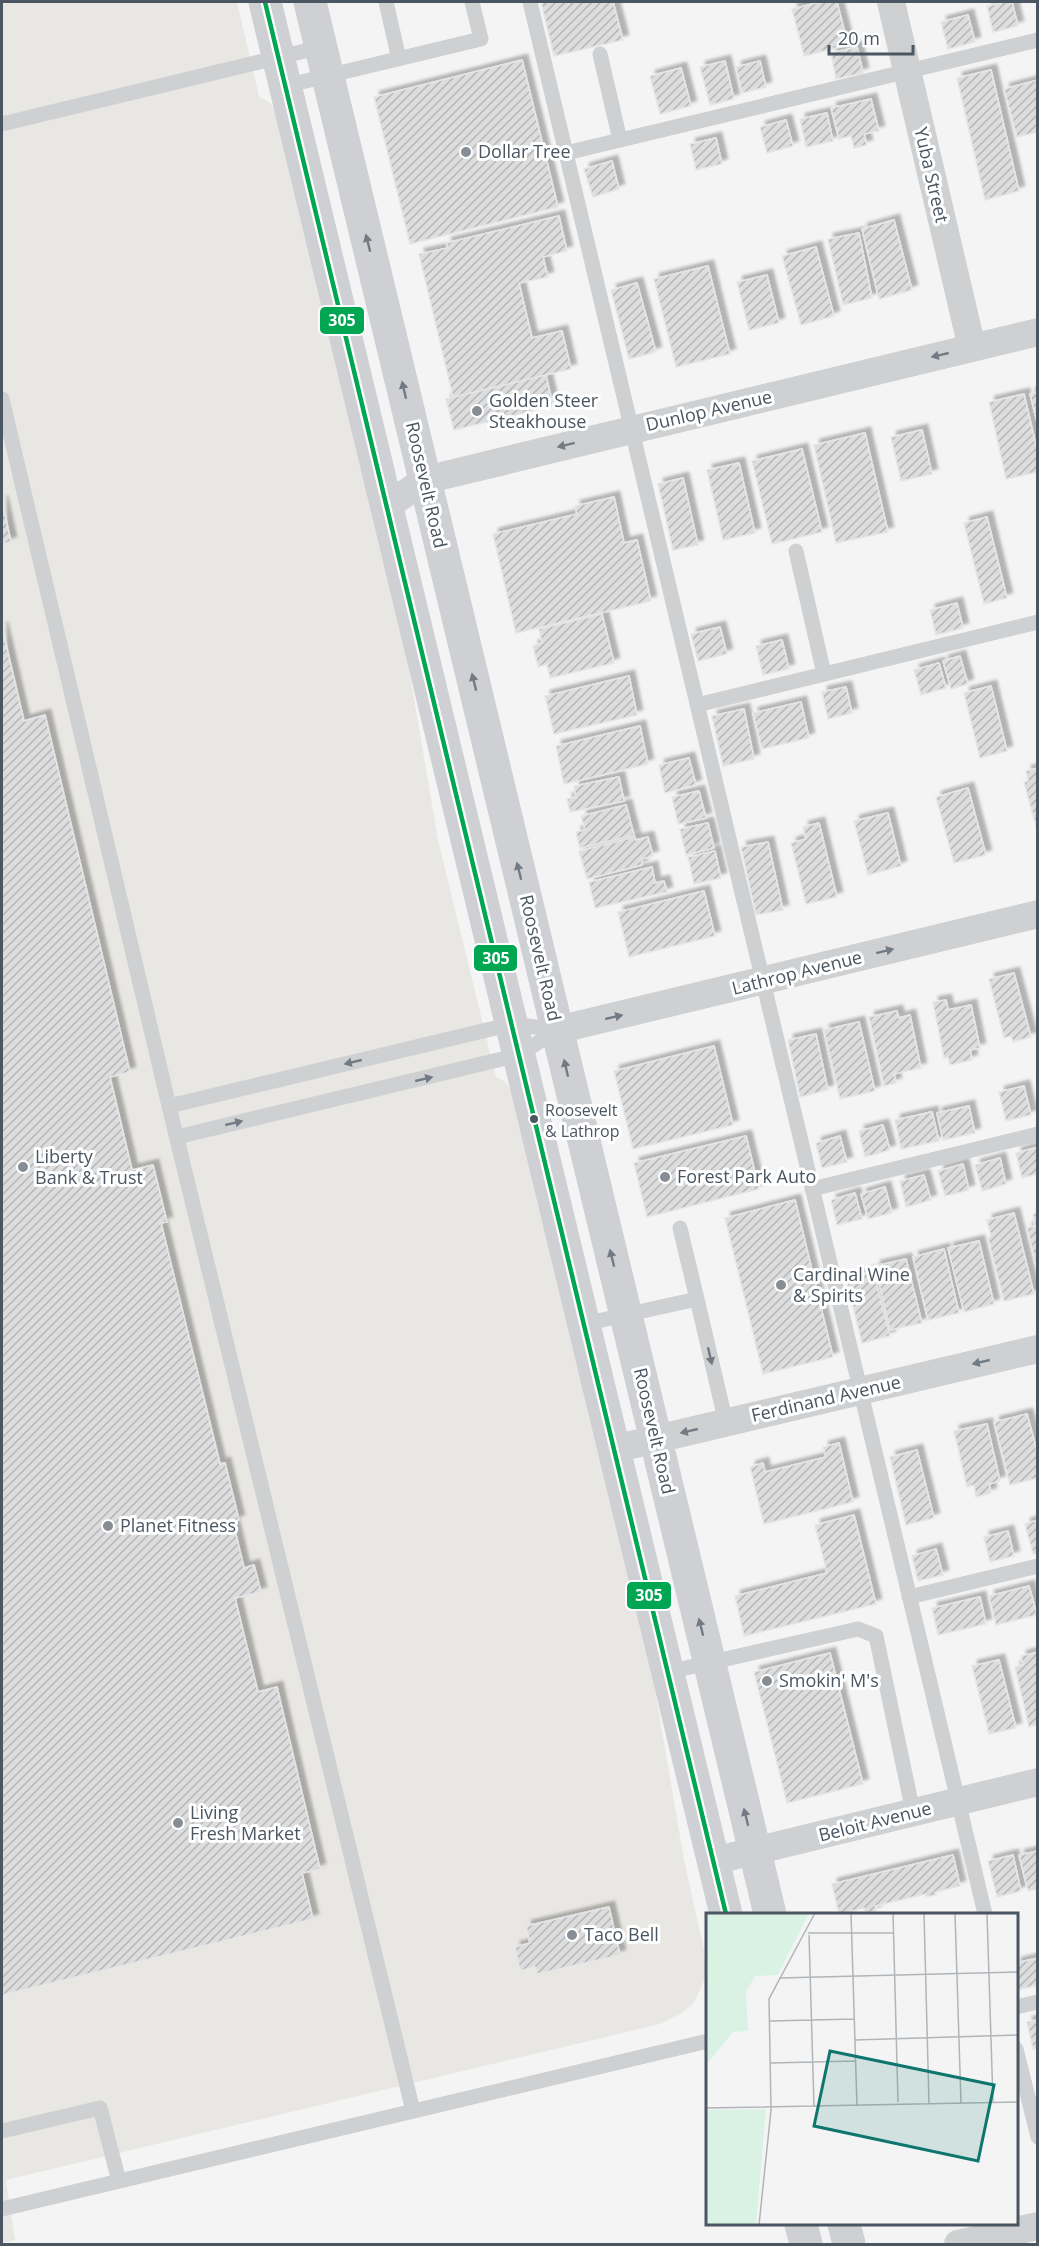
<svg xmlns="http://www.w3.org/2000/svg" width="1039" height="2246" viewBox="0 0 1039 2246" font-family="'Open Sans',sans-serif">
<style>
.commercial{fill:#e8e7e3}
.building{fill:url(#building-hatch);stroke:#e5e6e7;stroke-width:1.5;filter:url(#shadow)}
.lines{fill:none;stroke-linecap:round;stroke-linejoin:round}
.service{stroke:#ced0d2;stroke-width:15}
.minor{stroke:#ced0d2;stroke-width:28}
.secondary{stroke:#ced0d4;stroke-width:33}
.bus-1-casing{stroke:#fff;stroke-width:9}
.bus-1{stroke:#00a651;stroke-width:4.5}
.oneway{fill:#727b84}
.oneway2{fill:#727b83}
.poi-dot{fill:#868d94;stroke:#fff;stroke-width:2}
.bus-dot{fill:#4a5661;stroke:#fff;stroke-width:2}
.labels{text-anchor:middle;stroke-width:6;stroke-linejoin:round;paint-order:stroke}
.bus-label{font-size:16px;fill:#4a5661;stroke:#fff;text-anchor:start}
.poi-label{font-size:18px;fill:#4a5661;stroke:#fff;text-anchor:start}
.street-label{font-size:18px;fill:#4a5661;stroke:#fff}
.inset-road{fill:none;stroke:#b0b5b9;stroke-width:1.5}
.view{fill:#0f766e;fill-opacity:0.15;stroke:#0f766e;stroke-width:3}
.inset-edge{fill:none;stroke:#4a5661;stroke-width:3}
.line-badge{stroke:#fff;stroke-width:2}
.badge-label{font-size:16px;text-anchor:middle;font-weight:bold;fill:#fff}
</style>
<defs>
<pattern id="building-hatch" width="6" height="6" patternUnits="userSpaceOnUse" patternTransform="scale(1.5)"><rect width="6" height="6" fill="#ddddde"/><path d="M-1 1l2-2M0 6l6-6M5 7l2-2" fill="none" stroke="#b5b6b7"/></pattern>
<filter id="shadow"><feDropShadow dx="5.5" dy="-5.5" stdDeviation="1.5" flood-color="#0004"/></filter>
</defs>
<rect width="100%" height="100%" fill="#f4f4f4"/>
<path class="commercial" d="M2,2H237L259,96L270,103L278,113L404,640L438,840L496,1077L504,1081L514,1094L651,1667L684,1860L704,1950L705,1978L694,2003L682,2013L660,2024L6,2180L15,2240L2,2243Z"/>
<path class="building" d="M541,2H613L623,40L554,56Z
M820,2H837L848,45L804,56L792,9Z
M1005,2H1012L1018,26L993,32L987,6Z
M968,15L975,42L948,49L941,22Z
M857,47L863,73L836,79L831,53Z
M522,60L558,207L410,244L374,97Z
M725,61L734,99L710,105L700,67Z
M760,61L766,87L742,93L736,67Z
M681,68L691,106L660,114L650,76Z
M991,70L1019,191L985,200L957,78Z
M1038,80V132L1017,137L1004,89Z
M871,99L879,131L864,134L867,145L854,148L851,136L839,139L831,108Z
M827,113L833,141L806,147L800,119Z
M786,120L793,146L767,153L760,127Z
M716,138L722,164L696,170L690,144Z
M612,161L619,189L593,197L584,169Z
M559,216L567,251L543,257L548,277L519,283L532,338L562,331L571,369L453,397L419,254L448,248L446,243Z
M894,220L912,290L879,299L862,229Z
M859,233L872,298L843,305L828,239Z
M816,247L834,316L801,325L782,256Z
M708,266L730,354L676,367L654,279Z
M767,275L779,323L749,330L737,282Z
M637,283L656,352L629,359L611,290Z
M546,375L553,406L454,430L446,399Z
M1038,392V426L1030,394Z
M1024,394L1038,454V472L1006,479L989,402Z
M922,430L932,474L901,481L891,437Z
M865,433L888,532L836,543L814,445Z
M802,449L822,532L772,544L752,461Z
M739,463L755,533L723,540L707,470Z
M683,478L698,545L673,550L658,484Z
M614,497L624,543L637,540L651,601L516,633L493,534L577,514L575,506Z
M2,501L11,542L2,544Z
M987,517L1007,598L984,604L964,523Z
M957,603L963,628L936,635L930,610Z
M602,614L614,663L550,678L547,664L538,667L533,646L542,643L539,629Z
M2,627L24,721L45,715L130,1072L110,1077L132,1170L153,1165L167,1222L161,1223L220,1464L225,1463L239,1520L233,1522L244,1568L254,1565L261,1592L235,1598L258,1692L277,1687L320,1869L302,1873L313,1919L2,1995Z
M720,627L727,654L698,661L691,634Z
M782,640L789,669L763,675L756,646Z
M960,656L968,684L951,689L943,661Z
M939,663L946,688L921,695L914,670Z
M629,676L637,715L554,734L545,696Z
M991,686L1007,751L980,758L964,693Z
M846,687L852,713L828,719L822,692Z
M801,702L809,738L762,749L753,713Z
M744,709L754,759L723,766L712,716Z
M640,726L648,764L564,784L556,746Z
M689,758L696,785L665,793L659,765Z
M1038,768V834L1024,782L1028,781L1026,771Z
M619,777L624,801L570,812L567,799L576,797L574,786Z
M968,788L986,855L954,863L936,797Z
M699,791L706,818L678,824L672,797Z
M626,805L634,835L580,848L576,832L585,830L581,816Z
M888,813L901,866L868,875L854,821Z
M708,823L714,848L686,855L680,829Z
M819,823L837,897L806,904L791,843L806,839L803,827Z
M635,837L636,840L648,837L653,856L641,859L642,865L587,879L579,851Z
M768,842L783,910L756,915L741,847Z
M715,851L721,878L694,884L688,857Z
M652,867L655,883L664,881L667,892L595,908L589,882Z
M704,891L715,936L629,957L618,912Z
M1014,973L1031,1037L1013,1042L1011,1036L1004,1038L989,979Z
M946,1000L948,1010L971,1005L980,1048L970,1050L972,1060L950,1065L948,1057L944,1058L933,1002Z
M897,1011L899,1018L910,1015L921,1068L894,1074L896,1083L884,1086L869,1017Z
M859,1022L875,1091L840,1099L824,1030Z
M816,1034L828,1090L800,1097L788,1040Z
M714,1046L733,1125L633,1149L614,1071Z
M1024,1086L1031,1115L1006,1121L999,1092Z
M969,1106L975,1133L943,1140L937,1113Z
M932,1112L939,1141L901,1149L895,1120Z
M883,1125L890,1150L865,1157L859,1131Z
M746,1136L759,1189L647,1217L634,1163Z
M840,1136L847,1162L822,1168L816,1143Z
M1038,1147V1174L1022,1178L1016,1153Z
M1000,1158L1006,1184L982,1191L975,1165Z
M963,1164L969,1190L945,1196L938,1171Z
M924,1175L931,1200L906,1207L900,1181Z
M885,1187L892,1213L868,1219L861,1194Z
M855,1193L862,1219L837,1225L831,1200Z
M795,1200L833,1357L763,1374L725,1218Z
M1014,1213L1034,1294L1004,1301L988,1238L991,1236L987,1220Z
M1038,1213V1273L1027,1228L1035,1226L1033,1214Z
M979,1241L994,1304L964,1312L948,1248Z
M944,1249L959,1313L928,1320L913,1257Z
M906,1259L922,1323L890,1330L875,1266Z
M873,1271L890,1336L862,1343L846,1278Z
M1027,1414L1038,1455V1478L1010,1485L994,1422Z
M987,1424L1000,1481L989,1484L991,1493L976,1497L974,1485L967,1487L954,1431Z
M839,1443L853,1502L764,1524L750,1467L763,1463L765,1472L826,1457L823,1447Z
M917,1450L934,1518L906,1525L890,1457Z
M854,1515L876,1604L744,1636L735,1596L827,1573L815,1525Z
M1038,1520V1553L1033,1554L1025,1524Z
M1008,1531L1014,1556L990,1562L984,1537Z
M936,1549L943,1575L918,1581L912,1556Z
M1029,1586L1037,1615L996,1625L989,1596Z
M980,1597L986,1624L938,1635L932,1608Z
M1038,1652V1725L1029,1727L1015,1667L1023,1665L1021,1656Z
M830,1653L863,1784L787,1803L754,1672Z
M999,1660L1016,1728L989,1734L972,1666Z
M1038,1851V1889L1028,1891L1019,1855Z
M953,1855L960,1886L935,1892L936,1895L926,1897V1894L875,1906L876,1911L865,1913L864,1908L839,1914L832,1884Z
M1013,1855L1021,1891L997,1897L988,1861Z
M609,1907L620,1955L537,1974L535,1967L520,1971L515,1947L530,1943L526,1926Z
M1038,1958V1985L1018,1990L1016,1963Z
M1038,2020V2048L1033,2049L1027,2022Z"/>
<g class="lines">
<path class="service" d="M386,2L399,59
M530,2L985,1914
M600,54L620,140
M285,86L481,39L472,2
M2,124L321,47
M566,153L1038,40
M2,399L169,1106L413,2111
M796,551L824,674
M697,705L1038,622
M169,1106L512,1024L557,1030
M177,1137L519,1055L557,1030
M812,1189L1038,1134
M697,1299L726,1423
M584,1324L697,1299L680,1228
M909,1597L1038,1566
M668,1672L858,1629L876,1636L913,1812
M1016,2007L1038,2002
M1016,2049L1038,2137
M2,2131L100,2108L119,2181
M2,2209L708,2041"/>
<path class="minor" d="M891,2L972,348
M387,506L425,480L1038,332
M557,1030L1038,914
M614,1449L1038,1349
M713,1861L1038,1782
M958,2244L1038,2226"/>
<path class="secondary" d="M265,2L726,1914
M310,2L770,1914
M801,2224L806,2244
M844,2224L849,2244"/>
<defs>
<path id="bus-1" d="M265,2L726,1914"/>
</defs>
<use href="#bus-1" class="bus-1-casing"/>
<use href="#bus-1" class="bus-1"/>
</g>
<defs><path id="oneway-solid" d="M-6-.8H1V-3.2L6.5 0L1 3.2V.8H-6Z" transform="scale(1.5)"/></defs>
<g class="oneway">
<use href="#oneway-solid" transform="translate(368 243) rotate(-104)"/>
<use href="#oneway-solid" transform="translate(404 390) rotate(-103)"/>
<use href="#oneway-solid" transform="translate(474 682) rotate(-104)"/>
<use href="#oneway-solid" transform="translate(519 871) rotate(-104)"/>
<use href="#oneway-solid" transform="translate(566 1068) rotate(-103)"/>
<use href="#oneway-solid" transform="translate(612 1258) rotate(-104)"/>
<use href="#oneway-solid" transform="translate(701 1627) rotate(-104)"/>
<use href="#oneway-solid" transform="translate(746 1817) rotate(-104)"/>
</g>
<g class="oneway2">
<use href="#oneway-solid" transform="translate(940 355) rotate(167)"/>
<use href="#oneway-solid" transform="translate(566 445) rotate(166)"/>
<use href="#oneway-solid" transform="translate(885 951) rotate(-14)"/>
<use href="#oneway-solid" transform="translate(614 1017) rotate(-13)"/>
<use href="#oneway-solid" transform="translate(353 1062) rotate(167)"/>
<use href="#oneway-solid" transform="translate(424 1079) rotate(-13)"/>
<use href="#oneway-solid" transform="translate(234 1123) rotate(-13)"/>
<use href="#oneway-solid" transform="translate(710 1356) rotate(77)"/>
<use href="#oneway-solid" transform="translate(981 1362) rotate(167)"/>
<use href="#oneway-solid" transform="translate(689 1431) rotate(167)"/>
</g>
<g class="poi-dot">
<circle cx="466" cy="152" r="6"/>
<circle cx="477" cy="411" r="6"/>
<circle cx="23" cy="1167" r="6"/>
<circle cx="665" cy="1177" r="6"/>
<circle cx="781" cy="1285" r="6"/>
<circle cx="108" cy="1526" r="6"/>
<circle cx="767" cy="1681" r="6"/>
<circle cx="178" cy="1823" r="6"/>
<circle cx="572" cy="1935" r="6"/>
</g>
<circle class="bus-dot" cx="534" cy="1119" r="5"/>
<g class="labels">
<g class="bus-label">
<text x="545" y="1116">Roosevelt<tspan x="545" dy="21">&amp; Lathrop</tspan></text>
</g>
<g class="poi-label">
<text x="478" y="158">Dollar Tree</text>
<text x="489" y="407">Golden Steer<tspan x="489" dy="21">Steakhouse</tspan></text>
<text x="35" y="1163">Liberty<tspan x="35" dy="21">Bank &amp; Trust</tspan></text>
<text x="677" y="1183">Forest Park Auto</text>
<text x="793" y="1281">Cardinal Wine<tspan x="793" dy="21">&amp; Spirits</tspan></text>
<text x="120" y="1532">Planet Fitness</text>
<text x="779" y="1687">Smokin' M's</text>
<text x="190" y="1819">Living<tspan x="190" dy="21">Fresh Market</tspan></text>
<text x="584" y="1941">Taco Bell</text>
</g>
<g class="street-label">
<text transform="translate(931 175) rotate(77)" y="6">Yuba Street</text>
<text transform="translate(709 411) rotate(-13)" y="6">Dunlop Avenue</text>
<text transform="translate(426 485) rotate(77)" y="6">Roosevelt Road</text>
<text transform="translate(540 958) rotate(77)" y="6">Roosevelt Road</text>
<text transform="translate(797 973) rotate(-14)" y="6">Lathrop Avenue</text>
<text transform="translate(826 1399) rotate(-13)" y="6">Ferdinand Avenue</text>
<text transform="translate(654 1431) rotate(77)" y="6">Roosevelt Road</text>
<text transform="translate(875 1822) rotate(-14)" y="6">Beloit Avenue</text>
</g>
</g>
<g transform="translate(706 1913)">
<rect width="312" height="312" fill="#f4f4f4"/>
<path d="M0,0H103L72,62L49,63L40,79L42,118L27,119L0,152ZM60,196L50,311L0,312V197Z" fill="#d9f2e3"/>
<path class="inset-road" d="M145,0L151,193M187,0L192,189M218,0L223,191M249,0L255,190M281,0L287,189M102,20H187M103,22L108,194M73,65L312,59M64,108L148,106M148,127L312,122M65,150L149,148M0,195L312,189M53,312L65,197L63,86L109,0"/>
<path class="view" d="M124,138L288,172L272,248L108,213Z"/>
<rect width="312" height="312" class="inset-edge"/>
</g>
<g class="line-badge">
<rect x="319" y="306" width="46" height="29" rx="6" fill="#00a651"/>
<rect x="473" y="944" width="45" height="28" rx="6" fill="#00a651"/>
<rect x="626" y="1581" width="46" height="29" rx="6" fill="#00a651"/>
</g>
<g class="badge-label">
<text x="342" y="326">305</text>
<text x="496" y="964">305</text>
<text x="649" y="1601">305</text>
</g>
<rect width="1039" height="2246" fill="none" stroke="#4a5661" stroke-width="6"/>
<path d="M829 45v9h84v-9" fill="none" stroke="#4a5661" stroke-width="3"/>
<text x="838" y="45" font-size="18" fill="#4a5661" stroke="#ffffff" stroke-width="4.5" paint-order="stroke">20 m</text>
</svg>
